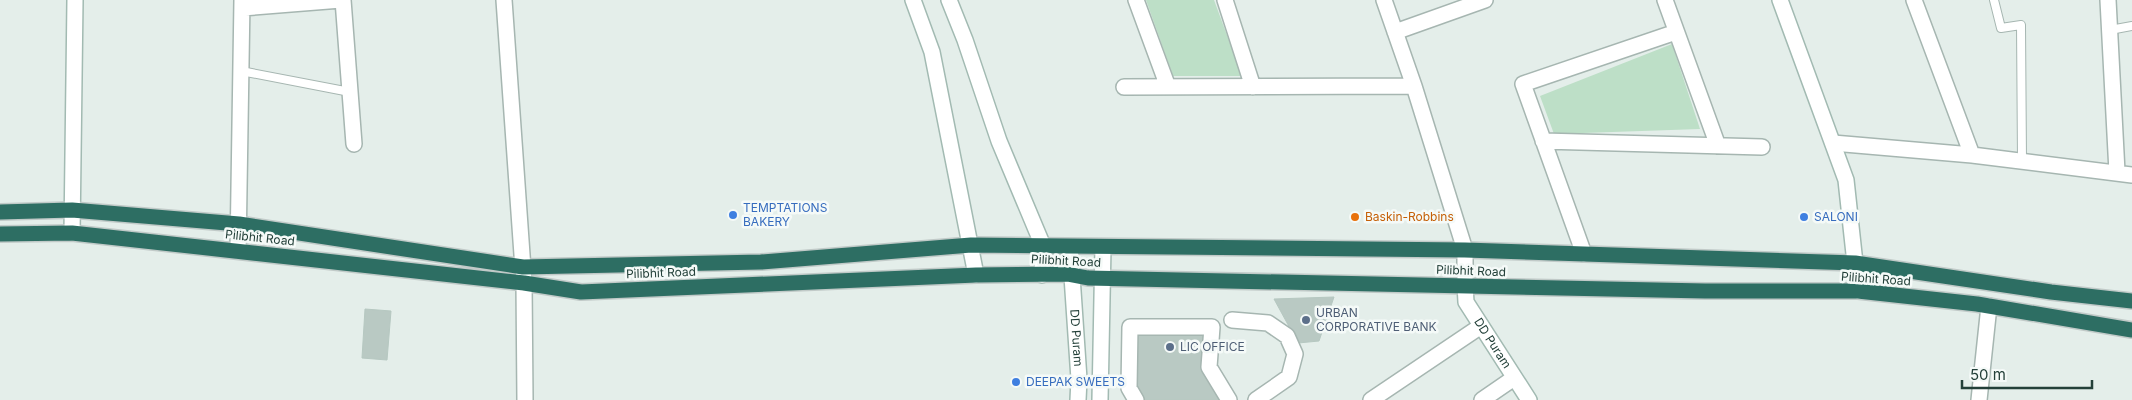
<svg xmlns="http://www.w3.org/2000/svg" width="2132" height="400" viewBox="0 0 2132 400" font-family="Inter,sans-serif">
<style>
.green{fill:#bddfc7}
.building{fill:#b9c9c3;stroke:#b6c8c1}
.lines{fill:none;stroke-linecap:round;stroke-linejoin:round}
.lane-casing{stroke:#a6b6b1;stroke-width:10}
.street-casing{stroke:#a6b6b1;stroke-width:18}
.secondary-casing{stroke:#a2bab2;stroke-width:18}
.highway-casing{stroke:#c1cac8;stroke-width:18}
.lane{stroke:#fff;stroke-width:8}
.street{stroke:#fff;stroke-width:15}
.secondary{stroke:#fff;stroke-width:15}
.highway{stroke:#2d6e63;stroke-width:15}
.shop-dot{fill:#3f7fe0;stroke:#f5faf8;stroke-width:2}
.food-dot{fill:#e8710a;stroke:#f5faf8;stroke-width:2}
.service-dot{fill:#5c6f8a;stroke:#f5faf8;stroke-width:2}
.labels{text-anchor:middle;stroke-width:5;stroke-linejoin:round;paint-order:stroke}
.shop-label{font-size:12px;fill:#366cbe;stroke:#f5faf8;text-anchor:start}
.food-label{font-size:12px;fill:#c56008;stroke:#f5faf8;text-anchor:start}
.street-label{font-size:12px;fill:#234039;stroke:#f5faf8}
.service-label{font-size:12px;fill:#4e5e75;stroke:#f5faf8;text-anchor:start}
</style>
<rect width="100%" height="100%" fill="#e4eeea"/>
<path class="green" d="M1146,0H1214L1242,76H1173Z
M1672,44L1700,129L1554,134L1540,96Z"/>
<path class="building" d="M1334,297L1319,341L1298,343L1274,299Z
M365,309L391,311L387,360L362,358Z
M1130,327H1212L1209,367L1229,400H1136Z"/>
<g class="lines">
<defs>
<path id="lane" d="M1994,0L2001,28L2021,25L2022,161
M2110,30L2132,26
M241,71L350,92"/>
<path id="street" d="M343,0L354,144
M504,0L524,283L525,400
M1136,0L1168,87
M1225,0L1253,87
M1384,0L1414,86L1465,250V285
M1665,0L1718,146
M1914,0L1972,155
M2108,0L2117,172
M242,8L341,0
M1395,32L1485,0
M1124,87L1414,86
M1543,141L1762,147
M1833,143L1972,155L2132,175
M238,251L242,0
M1584,254L1523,84L1676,32
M1232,320L1268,323L1287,336L1295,354L1289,377L1256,400
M1136,400L1129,388L1130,327H1212L1209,367L1229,400
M1371,400L1481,326
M1482,400L1514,378
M1979,400L1989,306"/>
<g id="secondary">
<path d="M913,0L932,52L976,275"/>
<path d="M949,0L965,40L999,141L1043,246L1042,275"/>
<path d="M1780,0L1846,180L1858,291"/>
<path d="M72,233L75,0"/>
<path id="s1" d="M1070,247L1079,379L1078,400"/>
<path id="s2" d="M1465,285L1466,302L1529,400"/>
<path d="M1100,400L1103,247"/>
</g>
<path id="highway" d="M0,212L72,210L239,224L523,267L761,262L971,245L1465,250L1855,263L2051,292L2132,301
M0,234L72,233L524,283L581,292L976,275L1067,274L1088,278L1705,291H1858L1977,304L2132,330"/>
</defs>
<use href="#lane" class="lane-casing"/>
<use href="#street" class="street-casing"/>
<use href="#secondary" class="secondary-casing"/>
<use href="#highway" class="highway-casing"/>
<use href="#lane" class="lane"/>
<use href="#street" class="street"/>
<use href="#secondary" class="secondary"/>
<use href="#highway" class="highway"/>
</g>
<g class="shop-dot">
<circle cx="733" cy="215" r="5"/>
<circle cx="1804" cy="217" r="5"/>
<circle cx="1016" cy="382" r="5"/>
</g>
<circle class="food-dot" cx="1355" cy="217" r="5"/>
<g class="service-dot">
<circle cx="1306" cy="320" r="5"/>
<circle cx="1170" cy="347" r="5"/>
</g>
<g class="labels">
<g class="shop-label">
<text x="743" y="212">TEMPTATIONS<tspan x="743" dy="14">BAKERY</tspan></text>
<text x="1814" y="221">SALONI</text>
<text x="1026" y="386">DEEPAK SWEETS</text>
</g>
<g class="food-label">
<text x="1365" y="221">Baskin-Robbins</text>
</g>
<g class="street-label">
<text transform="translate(260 238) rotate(6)" y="4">Pilibhit Road</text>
<text transform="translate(1066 261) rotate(3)" y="4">Pilibhit Road</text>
<text transform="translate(1471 271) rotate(2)" y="4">Pilibhit Road</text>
<text transform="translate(661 273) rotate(-2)" y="4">Pilibhit Road</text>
<text transform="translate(1876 279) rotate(4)" y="4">Pilibhit Road</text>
<text dy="4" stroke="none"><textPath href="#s1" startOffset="91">DD Puram</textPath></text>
<text dy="4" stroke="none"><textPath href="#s2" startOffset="66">DD Puram</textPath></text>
</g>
<g class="service-label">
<text x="1316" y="317">URBAN<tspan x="1316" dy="14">CORPORATIVE BANK</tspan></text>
<text x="1180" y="351">LIC OFFICE</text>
</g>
</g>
<path d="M1962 380v8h130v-8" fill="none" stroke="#234039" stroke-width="2.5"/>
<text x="1970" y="380" font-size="15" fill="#234039" stroke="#f5faf8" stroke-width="4" paint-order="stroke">50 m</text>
</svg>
